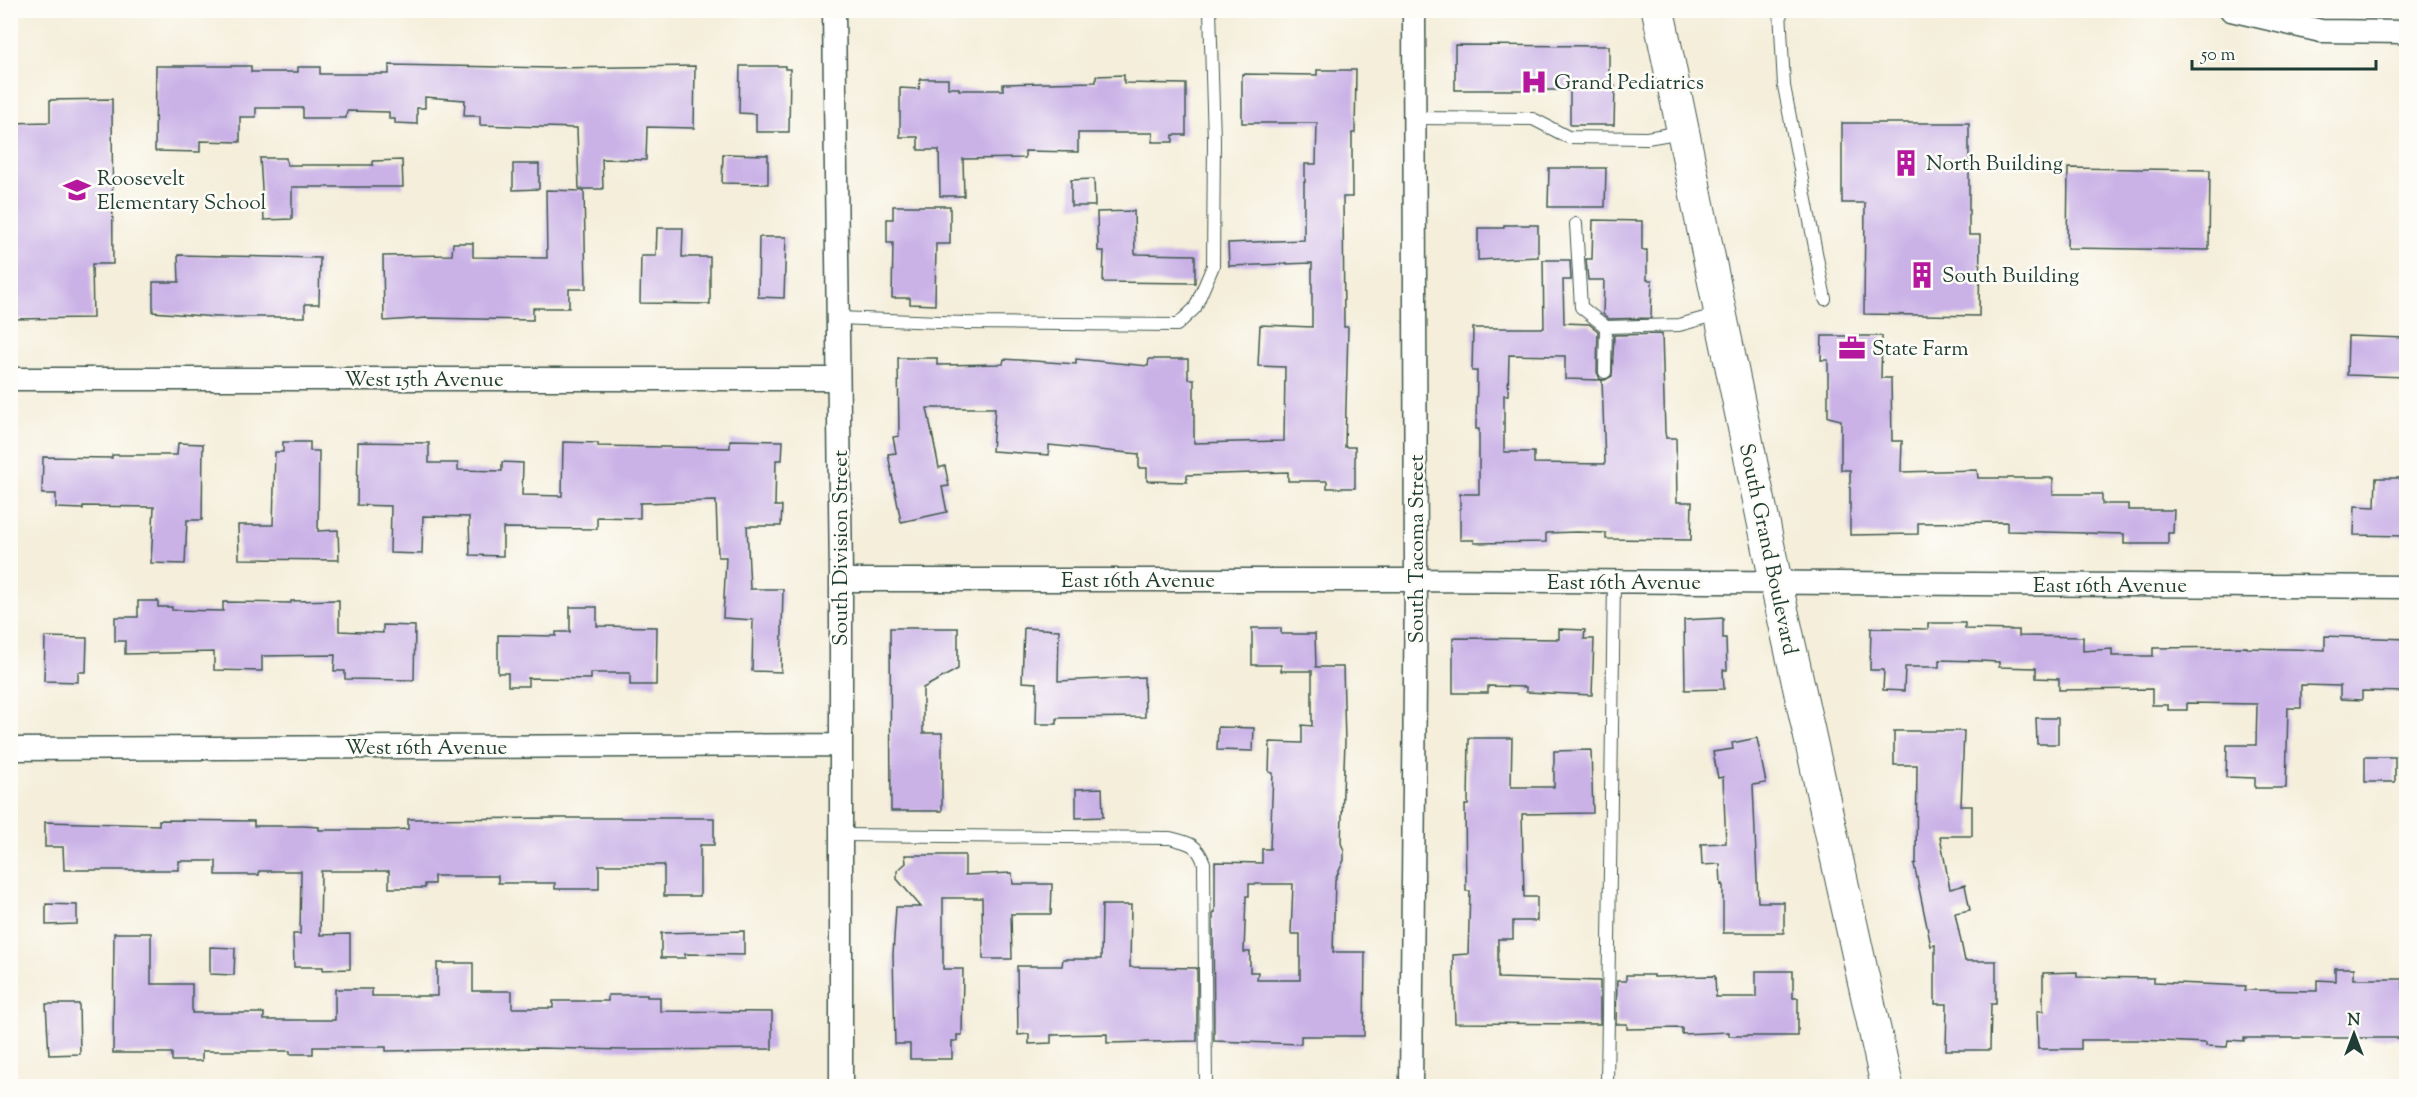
<svg xmlns="http://www.w3.org/2000/svg" width="2417" height="1097" viewBox="0 0 2417 1097" font-family="'Sorts Mill Goudy',serif">
<style>
.building{fill:#cab2e7;fill-rule:evenodd}
.lines{fill:none;stroke-linecap:round;stroke-linejoin:round}
.lane-casing{stroke:#3f584d;stroke-width:14}
.street-casing{stroke:#3f584d;stroke-width:25}
.secondary-casing{stroke:#3f584d;stroke-width:34}
.lane{stroke:#fff;stroke-width:12}
.street{stroke:#fff;stroke-width:22}
.secondary{stroke:#fff;stroke-width:32}
.labels{text-anchor:middle;stroke-width:5;stroke-linejoin:round;paint-order:stroke}
.poi-label{font-size:21px;fill:#1f3d34;stroke:#fdfcf7;text-anchor:start}
.street-label{font-size:21px;fill:#1f3d34;stroke:#fdfcf7}
</style>
<rect width="100%" height="100%" fill="#fdfcf7"/>
<filter id="ink" filterUnits="userSpaceOnUse"><feTurbulence type="fractalNoise" baseFrequency=".0167" numOctaves="2"/><feDisplacementMap in="SourceGraphic" scale="12" xChannelSelector="R" yChannelSelector="G"/><feConvolveMatrix kernelMatrix="1 2 1 2 8 2 1 2 1" color-interpolation-filters="sRGB"/></filter>
<filter id="wash" filterUnits="userSpaceOnUse"><feTurbulence type="fractalNoise" baseFrequency=".008" numOctaves="4" result="noise"/><feDisplacementMap in="SourceGraphic" scale="24" xChannelSelector="R" yChannelSelector="G"/><feGaussianBlur stdDeviation="1.35" result="paint"/><feColorMatrix in="noise" values="0 0 0 0 0 0 0 0 0 0 0 0 0 0 0 0 0 1.4 0 .05"/><feComposite in="paint" operator="in"/></filter>
<g filter="url(#wash)">
<rect width="100%" height="100%" fill="#f4eeda"/>
<g id="blocks">
<path class="building" d="M1455,45L1609,46V77L1615,86L1614,125H1570V90H1455Z
M389,65L552,68L695,66L694,128L647,127L646,160L602,159L603,189H579L577,128L480,125V116H464L465,100L425,97V108H417V124L395,123V119H389V112L347,111L346,118H303V108H256V117H240V142L200,141V152L155,151L156,66H251V72H298V67H320V74H389Z
M740,66H785V69H790L789,132H756V114L739,113Z
M1317,70H1356L1355,133H1352V197H1343L1344,327H1348L1345,447H1355V488H1327V481H1288V472L1187,475V482L1147,481V468H1139V454L1049,445V455L992,451L995,408H927L939,468L945,466L949,486L942,487L947,512L901,522L888,454L896,453L893,437L899,436L898,358H937V365L1003,364L1004,359L1076,364V359L1148,366L1149,359H1188V379H1194V443L1284,441L1285,367L1258,366L1260,325L1312,327V263L1229,266L1228,243L1304,240V182H1305V164H1316L1317,123H1242V74L1317,75Z
M1124,75V83L1186,84V135H1173V142H1152L1153,133H1078V152L1025,151V158L963,159L964,196H940L939,150H918V137H900V88L919,89L920,79H948V88H959V90H1003V84L1096,82V76Z
M112,99L113,264H92L93,318L10,319V123L50,122V100Z
M1842,123H1969V235H1980L1979,316L1864,314L1865,203H1842Z
M723,154L768,155V184L722,183Z
M260,158H286L287,165H373V161L402,160L403,187H292V219L264,220Z
M513,164H539V189L513,190Z
M1549,168H1606L1605,207H1548Z
M2068,168L2210,170L2209,250L2067,248Z
M1094,179L1095,206H1071V180Z
M546,190L584,191L586,289H569V308H533V320L427,318L384,321L383,256L452,255L453,243H473V257L547,258Z
M893,206H950V244H936L935,305L910,304V298H892L893,243H887V219H893Z
M1134,211L1135,254L1195,255V283L1103,282L1104,251H1098L1097,212Z
M1593,220L1642,221V250H1647V280H1652L1651,318L1609,319L1603,314L1604,280H1588L1586,259H1592Z
M1504,225H1538V257L1478,260V228H1504Z
M657,228H683L682,257H710V304L640,303L641,256H656Z
M759,237H786L784,298L758,297Z
M178,255L320,258L319,304H305V317H215L153,312V282H179Z
M1543,260H1570L1571,280H1563L1564,323L1589,324L1598,331L1597,372L1600,379L1605,380L1612,376L1614,335L1662,334L1665,432L1666,438H1676L1677,502H1692L1691,540L1606,539V533L1577,532L1546,533V542L1474,543V540H1460V494H1479V429H1476L1477,371H1472L1473,328H1544ZM1509,355L1565,356V379L1602,380L1605,464L1534,463V452H1504V395H1508Z
M1822,336H1882L1881,378H1891L1892,441H1902L1901,472L1977,470L1978,478H2053V494H2102V504H2128V510H2174L2173,533H2168V544H2124V534L2007,531V522L1918,523V534L1850,535V470H1841V420L1828,417V360H1821Z
M2348,336L2406,338V377L2347,375Z
M730,440L783,441L782,460H776L775,506H782L781,526H747L750,589H783L781,672L752,671L753,620L723,618L726,557H718L716,501L640,503V518L597,517V529L503,528V556L470,555L469,517L423,516L422,554L390,553L391,506L357,505L358,442L429,443V463H458V470L502,471V462L523,463L522,495L562,496L563,442L598,443V446L730,448Z
M283,442H310V451H319L318,531L338,530L339,560L239,559L238,525H273L275,452H283Z
M178,443L203,444L202,520H187L185,564L151,563L154,507L83,506V509L56,508V494H42L43,457L112,458V455H177Z
M2376,478H2406V536L2354,535L2355,506L2375,507Z
M339,600V631L383,633V625L415,626L414,680L345,679V671H334L335,655L262,656V671L214,670V652L125,654V641H115V617H138V601H158V607H172V610L223,611V602L291,603V601Z
M570,607H597V626L657,627L656,685H630V673H591V679L528,678V686H508V673H498V635L556,636V632H570Z
M1723,618V638H1726L1727,670H1723L1724,689L1685,690L1684,620Z
M1928,623H1965V629L2019,630V636L2083,637V651L2112,649V656H2153V648L2247,647V648L2325,650V636L2406,639V692L2362,691V700L2340,699V686L2301,685V708H2288L2286,788H2255V778L2226,777L2227,745H2256L2257,704L2187,703V710H2168V705H2152V689L2059,690V679L2036,678V668L1999,667V662L1979,661L1939,660V667H1905L1904,691L1883,690L1884,670H1870L1871,628L1928,629Z
M890,628H958V669L923,688V733H942V811H891Z
M1024,628L1059,630L1058,681L1144,677L1145,717L1057,718V724H1036L1037,683L1022,682Z
M1252,628H1281V634H1315L1316,667H1343L1345,742L1341,843L1344,851V860L1335,880L1333,952H1365L1364,1036H1301V1044L1214,1041L1213,914L1215,913V862L1262,863V849H1270L1273,773L1269,772L1270,742L1302,743V725L1312,726V671H1281V665H1252ZM1249,884H1293L1291,934H1300V980H1257L1258,972H1250V952H1244L1246,896H1249Z
M1559,629L1585,630L1584,639H1594L1592,695L1526,692V687L1488,686V693H1453V638L1559,639Z
M45,637L87,638L86,672H78V682L44,681Z
M2036,718H2058V744H2037Z
M1218,727L1254,728L1253,751L1217,750Z
M1894,731H1964L1961,806H1972V836H1940L1950,889L1965,885L1970,910L1955,913L1965,961H1996V1004H1991L1990,1050H1946L1947,1004H1935V945L1931,946L1914,864L1916,863L1917,765H1894Z
M1469,738H1512L1511,787H1554V751L1591,750L1593,813L1522,814L1524,897H1537V921H1513V939H1498V978L1600,981V1024L1455,1023L1453,955L1468,954L1470,891H1466L1465,805H1468Z
M1757,738L1766,783L1753,785L1758,902H1784V933H1723V884L1721,885L1720,864L1702,865L1701,844L1726,843L1723,777L1718,778L1713,752L1733,749L1732,743Z
M2365,757H2395V782H2365Z
M1102,788L1103,817L1076,818V789Z
M560,818H714V845H700V896H664V865H599V889H555V883H498V876H434V884H425V888H389V871H321L320,935L350,934V969L323,970V967H294L293,934H300L301,871H259V875H216V861H179V870H64L63,847H45V822L159,825V820L254,821V826H303L319,827V830H389L408,829V819Z
M905,855H965V875L1012,873L1013,884H1052L1051,914H1011L1012,959H983L982,898H943V969H963L962,1035H957V1041H952V1059H910V1044H895L893,954L896,907H921L897,879V871L906,863Z
M46,904L77,905V924L46,925Z
M1102,905H1131L1130,967L1197,968V1041L1107,1043V1034L1051,1035V1043L1029,1044V1034L1018,1035L1017,966H1062L1063,959H1101Z
M744,931V955L685,954V958H661V933Z
M114,933H151V984H192V1013H264V1020H335V989H372V996H437V963H473V991H512V1008H553V1001H608V995H647V997H660V1011L772,1012V1049L623,1050L541,1048L386,1051V1047H313V1054H290V1051H202V1061H172V1053H113Z
M210,947L235,948L234,975L210,974Z
M2335,968H2354V979H2403V1038H2244V1041L2228,1040L2227,1047L2206,1046V1043L2139,1040H2081V1049H2038L2037,1011H2043V973L2077,972V977L2154,978V982L2246,986L2245,990L2317,991V980L2335,981Z
M1756,971H1793V998H1798V1036H1729V1032L1682,1034V1028L1627,1029V1024H1616L1617,981H1626V975H1654V977L1715,976L1716,997H1756Z
M46,1004H79L80,1054L49,1055Z"/>
</g>
</g>
<g filter="url(#ink)">
<use href="#blocks" fill-opacity="0" stroke="#3f584d" stroke-width="1.5"/>
<g class="lines">
<defs>
<path id="lane" d="M1780,10L1784,86L1825,299
M1415,118L1533,119L1568,137L1647,138L1682,132
M1576,224L1581,307L1606,327L1679,325L1719,314
M838,318L964,323L1177,325L1195,308L1213,266L1214,140L1210,10
M1605,372L1606,327
M841,835L1170,838C1190,843 1197,844 1204,863L1206,1086
M1607,1086L1614,582"/>
<path id="street" d="M834,10L841,580V1086
M2231,10L2321,31L2406,32
M10,379H838
M841,580H1416L2406,587
M10,749L841,745
M1411,1086L1416,580L1414,10"/>
<path id="secondary" d="M1658,10L1776,583L1887,1086"/>
</defs>
<use href="#lane" class="lane-casing"/>
<use href="#street" class="street-casing"/>
<use href="#secondary" class="secondary-casing"/>
<use href="#lane" class="lane"/>
<use href="#street" class="street"/>
<use href="#secondary" class="secondary"/>
</g>
</g>
<defs>
<symbol id="hospital-bare" viewBox="-9 -9 18 18"><path d="M-5-5h3v3.5h4V-5h3V5h-3V1.5h-4V5h-3Z" fill="#b5179e" stroke="#fdfcf7" stroke-width="2.5" paint-order="stroke"/></symbol>
<symbol id="building-bare" viewBox="-9 -9 18 18"><path d="M-4-6H4V6H1V3H-1V6H-4ZM-2.5-4.3h1.7v1.8h-1.7ZM.8-4.3h1.7v1.8H.8ZM-2.5-1h1.7V.8h-1.7ZM.8-1h1.7V.8H.8Z" fill="#b5179e" stroke="#fdfcf7" stroke-width="2.5" paint-order="stroke"/></symbol>
<symbol id="school-bare" viewBox="-9 -9 18 18"><path d="M0-5L7-2L0 1L-7-2ZM-4 1L0 2.5L4 1V4Q0 6-4 4Z" fill="#b5179e" stroke="#fdfcf7" stroke-width="2.5" paint-order="stroke"/></symbol>
<symbol id="office-bare" viewBox="-9 -9 18 18"><path d="M-6-3h4V-5.5h4V-3h4V5H-6ZM-1-4.5V-3h2v-1.5ZM-6 0V1H6V0Z" fill="#b5179e" stroke="#fdfcf7" stroke-width="2.5" paint-order="stroke"/></symbol>
</defs>
<g fill-rule="evenodd">
<use href="#hospital-bare" x="1515" y="63" width="38" height="38"/>
<use href="#building-bare" x="1887" y="144" width="38" height="38"/>
<use href="#school-bare" x="58" y="171" width="38" height="38"/>
<use href="#building-bare" x="1903" y="256" width="38" height="38"/>
<use href="#office-bare" x="1833" y="329" width="38" height="38"/>
</g>
<g class="labels">
<g class="poi-label">
<text x="1554" y="89">Grand Pediatrics</text>
<text x="1926" y="170">North Building</text>
<text x="97" y="185">Roosevelt<tspan x="97" dy="24">Elementary School</tspan></text>
<text x="1942" y="282">South Building</text>
<text x="1872" y="355">State Farm</text>
</g>
<g class="street-label">
<text x="424" y="386">West 15th Avenue</text>
<text transform="translate(840 548) rotate(-90)" y="7">South Division Street</text>
<text transform="translate(1416 549) rotate(-90)" y="7">South Tacoma Street</text>
<text transform="translate(1769 549) rotate(78)" y="7">South Grand Boulevard</text>
<text x="1138" y="587">East 16th Avenue</text>
<text x="1624" y="589">East 16th Avenue</text>
<text x="2110" y="592">East 16th Avenue</text>
<text x="426" y="754">West 16th Avenue</text>
</g>
</g>
<rect width="2417" height="1097" fill="none" stroke="#fdfcf7" stroke-width="36"/>
<g transform="translate(2354 1034)" stroke="#fdfcf7" stroke-width="4.5" paint-order="stroke">
<path d="M0-4.5L10 22L0 15L-10 22Z" fill="#1f3d34"/>
<text y="-9" font-size="16" font-weight="bold" text-anchor="middle" fill="#1f3d34">N</text>
</g>
<path d="M2192 60v9h184v-9" fill="none" stroke="#1f3d34" stroke-width="3"/>
<text x="2201" y="60" font-size="18" fill="#1f3d34" stroke="#fdfcf7" stroke-width="4.5" paint-order="stroke">50 m</text>
</svg>
